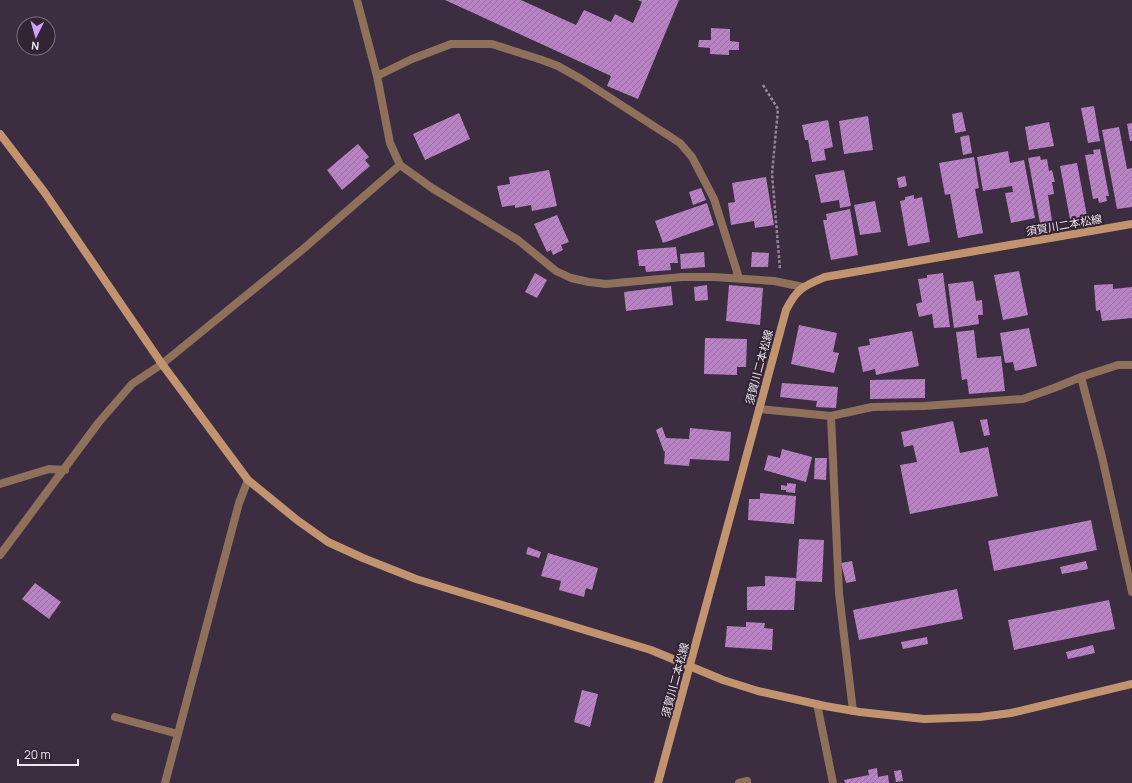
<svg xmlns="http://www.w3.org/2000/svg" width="1132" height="783" viewBox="0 0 1132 783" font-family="Manrope,'Noto Sans JP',sans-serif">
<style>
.building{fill:url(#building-hatch)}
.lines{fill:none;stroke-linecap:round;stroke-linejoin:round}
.path{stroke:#938796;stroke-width:2.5;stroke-dasharray:3 2;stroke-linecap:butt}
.lane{stroke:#8f715b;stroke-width:8}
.street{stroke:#8f715b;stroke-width:8}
.secondary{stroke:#c2936f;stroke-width:8}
.labels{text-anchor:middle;stroke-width:4;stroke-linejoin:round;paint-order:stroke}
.street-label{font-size:11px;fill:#efe5f1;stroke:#322435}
</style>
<defs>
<pattern id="building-hatch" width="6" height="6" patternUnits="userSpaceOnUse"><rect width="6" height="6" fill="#b882c4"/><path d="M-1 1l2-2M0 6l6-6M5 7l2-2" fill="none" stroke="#96709f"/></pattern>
</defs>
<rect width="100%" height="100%" fill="#3c2e40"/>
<path class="building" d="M445,0H521L576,25L584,10L611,22L615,14L633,23L642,2L638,0H679L638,99L607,86L611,76Z
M711,28L730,29V41L739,42V50H729V55L710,54V48L698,47L699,40H711Z
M1094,106L1100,141L1088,143L1081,108Z
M962,112L966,131L955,133L952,114Z
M459,113L470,139L425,160L413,134Z
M868,116L873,150L844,154L839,121Z
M828,120L833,147L824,149L826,160L812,162L808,140H805L802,125Z
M1049,122L1054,146L1029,150L1025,127Z
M1132,123V141H1130L1127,124Z
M1119,127L1127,169L1132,168V207L1117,209L1102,130Z
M969,135L972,153L963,155L960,137Z
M358,144L369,157L365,160L370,166L342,190L327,170Z
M1100,149L1109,196H1106L1107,201L1099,203L1098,198L1093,199L1085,155L1094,154L1093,150Z
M1008,151L1010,163L1024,160L1035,218L1011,223L1005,193L1013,192L1012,186L983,191L977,157Z
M1040,156L1041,160L1047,159L1049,171L1052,170L1055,182H1052L1054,194L1048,195L1052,221L1040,223L1028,158Z
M974,157L979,188L975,189L983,233L958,238L950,194L945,195L939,163Z
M1077,163L1087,216L1070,219L1060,166Z
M549,170L557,206L532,211L531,205L515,208V205L502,207L497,186L510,184L509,177Z
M844,170L851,206L840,208L839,200L821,203L815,175Z
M905,176L907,186L899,188L897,178Z
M766,177L774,225L755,228L754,221L731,225L728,203L735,202L732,183Z
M701,188L706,200L693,205L689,192Z
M914,195V199L922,197L930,242L908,246L900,201L905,200V197Z
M875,201L881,232L860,235L854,205Z
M707,203L714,225L663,243L655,221Z
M850,209L858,255L831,260L823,220H827L826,214Z
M557,215L569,242L561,245L563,250L553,255L551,250L547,252L534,224Z
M676,247L678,263H670L671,270L646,272L645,266H639L637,250Z
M704,252L705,267L681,269L680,254Z
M752,252L769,253L768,267H751Z
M1019,271L1028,315L1003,320L994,275Z
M535,273L547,280L537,298L525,292Z
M943,273L950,327L934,328L932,314L919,317L916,304L922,302L918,279L927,278V275Z
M973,281L976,301L982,300L983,315H978L979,324L954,328L948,284Z
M1113,284V289L1132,287V318L1102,321L1100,310L1096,311L1094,285Z
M707,285L708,300L695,301L694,287Z
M729,285L763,288L760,325L726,321Z
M671,286L673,305L626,311L624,292Z
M799,325L837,333L833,352L839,353L834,373L791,364Z
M1029,328L1037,366L1015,371L1013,362L1005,363L1000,333Z
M974,330L977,358L1001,356L1005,391L969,394L967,379L962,380L956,332Z
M912,331L919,366L876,375L875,369L863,372L858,347L870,345L869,339Z
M705,338L747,339L746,367H737V375L704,374Z
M925,379V398L870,399V380Z
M782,383L838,387L836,408L816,407L817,401L780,397Z
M987,419L990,435L984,436L980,420Z
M953,421L960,453L988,447L998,496L910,514L900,465L917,462L913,445L904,447L901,432Z
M662,427L666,438L689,439L690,428L731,432L729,461L690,459L689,466L664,464L665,451L664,452L656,430Z
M782,449L812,457L806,482L764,470L768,455L780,458Z
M815,458H827L826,480L814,479Z
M787,483L796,484L795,493L786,492V490H781V485L787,486Z
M760,493L796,496L794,524L748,520L749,499H760Z
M1091,520L1097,550L994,571L988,541Z
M799,539L824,540L822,582L796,581Z
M528,547L541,552L539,558L526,554Z
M548,553L598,568L592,590L586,588L584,597L559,590L561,581L541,576Z
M852,561L856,581L846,583L841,563Z
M1086,561L1088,569L1062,574L1060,567Z
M765,576L796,578L794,610H747V587L765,586Z
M35,583L61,602L49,619L22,599Z
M957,589L963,619L859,640L853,610Z
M1109,600L1115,629L1014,650L1008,620Z
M746,622L765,623L764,628L773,629L772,650L725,647L727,626L746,627Z
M927,637L928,644L903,649L901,642Z
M1093,645L1095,653L1068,659L1066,652Z
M582,690L598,694L590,727L574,722Z
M877,768L878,777L888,775L889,783H845L844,780L869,775L868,770Z
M901,770L903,781L896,782L894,771Z"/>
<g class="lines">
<path class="path" d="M763,85L778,109L772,174L780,269"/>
<path class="lane" d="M739,783L747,781"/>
<path class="street" d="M357,0L377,76L390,143L400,165L432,188L518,240L556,271L571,278L589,282L606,284L682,277H714L774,281L803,287
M377,76L412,59L451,44H492L542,60L558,66L581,79L680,143L692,157L714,199L739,278
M1081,377L1102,457L1132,592
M759,409L831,416L872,407L924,406L1023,399L1054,388L1081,377L1118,365H1132
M831,416L839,593L853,711
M0,484L49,469L65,470
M0,555L99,422L132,384L162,364L302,250L400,165
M817,704L833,783
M115,717L178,734
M165,783L239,503L248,480"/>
<path class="secondary" d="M0,134L45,193L162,364L248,480L297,520L328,542L363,558L416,579L651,650L723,680L758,691L825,706L860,712L924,719L980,717L1011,713L1132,684
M658,783C702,625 743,467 786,310C797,288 804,286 825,277L1132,224"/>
</g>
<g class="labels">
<g class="street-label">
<text transform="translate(1064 225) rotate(-10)" y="4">須賀川二本松線</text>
<text transform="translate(759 367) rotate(-75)" y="4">須賀川二本松線</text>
<text transform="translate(675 680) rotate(-75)" y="4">須賀川二本松線</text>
</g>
</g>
<g transform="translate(36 36) rotate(185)"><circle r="19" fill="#322435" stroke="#7e7180"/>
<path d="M0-3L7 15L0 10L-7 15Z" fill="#d19dfe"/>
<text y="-6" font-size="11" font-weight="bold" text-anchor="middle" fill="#efe5f1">N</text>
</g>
<path d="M18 759v6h60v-6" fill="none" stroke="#efe5f1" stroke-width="2"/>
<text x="24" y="759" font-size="12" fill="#efe5f1" stroke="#322435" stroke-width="3" paint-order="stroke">20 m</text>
</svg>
